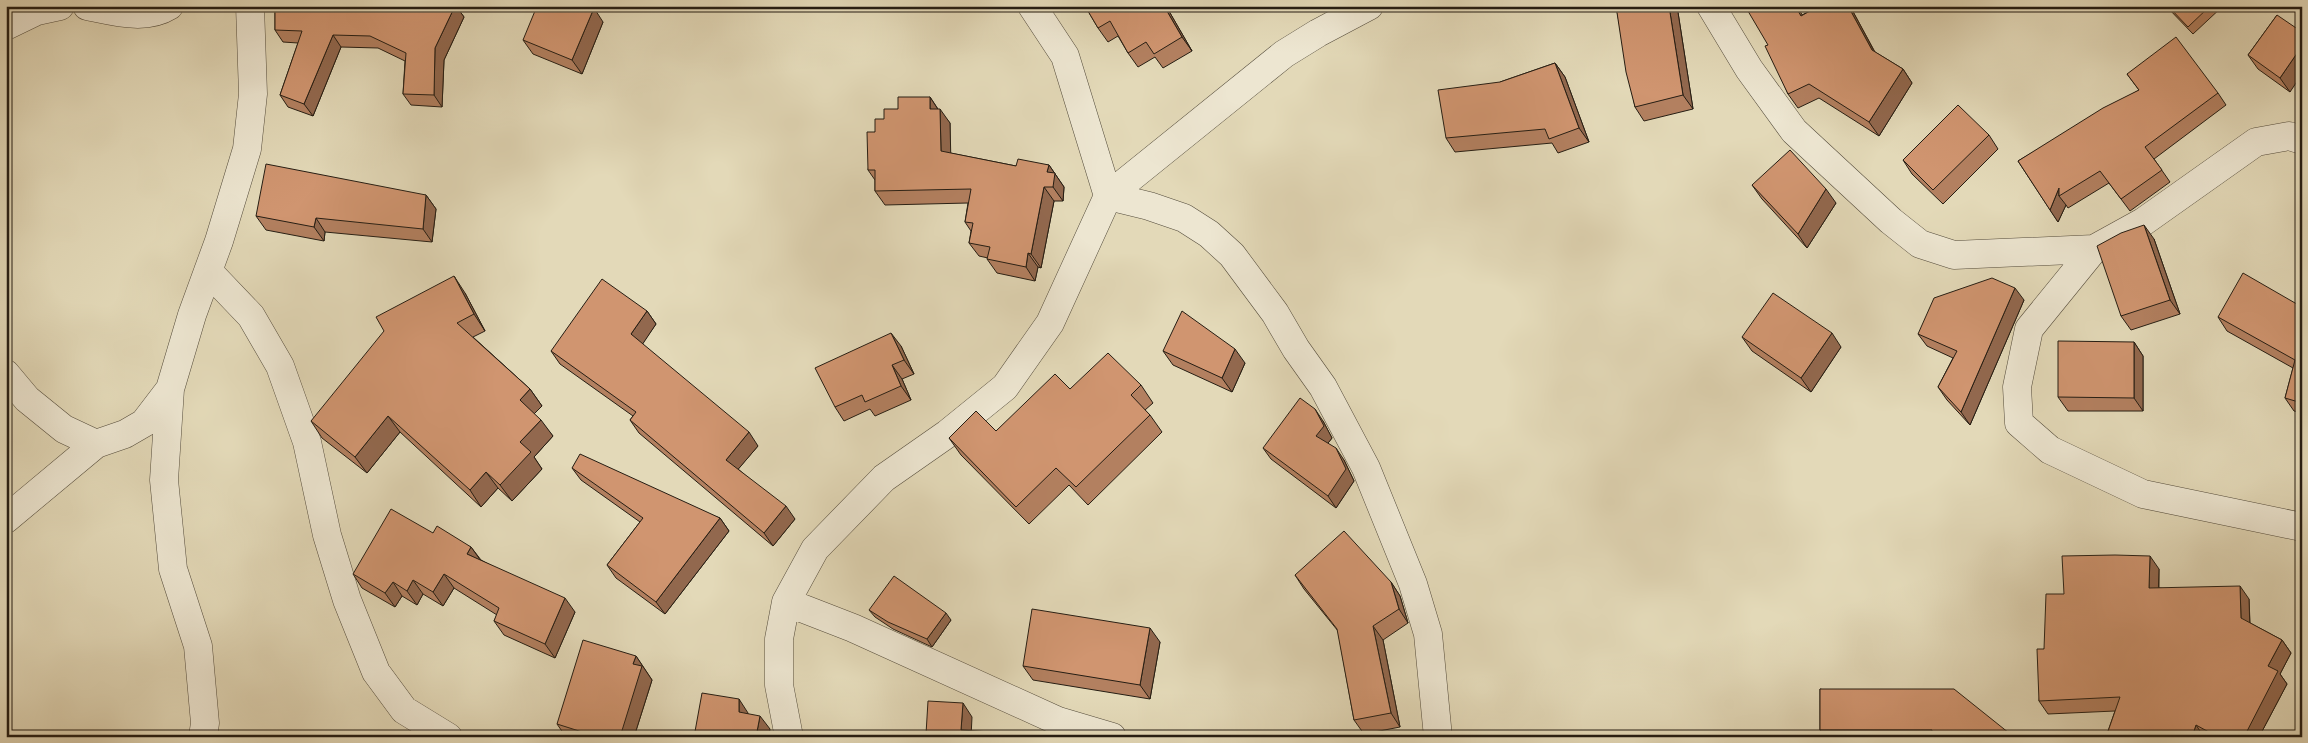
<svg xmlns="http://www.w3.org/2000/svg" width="2308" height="743" viewBox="0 0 2308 743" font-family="Cardo,serif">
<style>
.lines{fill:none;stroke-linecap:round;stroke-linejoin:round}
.street-casing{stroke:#544c3c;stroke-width:29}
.street{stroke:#ede6d1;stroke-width:28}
.wall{fill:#b38060;stroke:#251d13}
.shaded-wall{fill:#92684e;stroke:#251d13}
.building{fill:#d09570;stroke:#251d13}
</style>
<rect width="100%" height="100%" fill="#e3d9b8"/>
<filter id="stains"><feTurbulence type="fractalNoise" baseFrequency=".004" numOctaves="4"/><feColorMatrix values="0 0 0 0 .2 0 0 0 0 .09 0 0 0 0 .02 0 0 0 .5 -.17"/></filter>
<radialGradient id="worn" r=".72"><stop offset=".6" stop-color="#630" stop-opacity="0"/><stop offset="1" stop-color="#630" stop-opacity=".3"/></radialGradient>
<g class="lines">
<defs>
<path id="street" d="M87,6C113,11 145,21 169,6
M1032,6L1065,56L1108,196L1149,206L1184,218L1209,234L1232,255L1275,313L1296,349L1323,387L1366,468L1413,584L1428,634L1438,737
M1711,6L1749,69L1794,131L1891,221L1920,244L1954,255L2094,249L2143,222L2256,142L2289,136L2302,140
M6,26L37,11L60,6
M2094,249L2029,329L2017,387L2019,423L2050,450L2143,494L2302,527
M208,271L251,316L280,366L307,442L327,535L347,600L376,672L404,710L448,737
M6,374L27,399L64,429L96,444L125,434L144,423L170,389
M6,519L96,444
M786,602L853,628L1058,721L1112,737
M203,737L205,723L198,646L173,569L164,480L170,389L192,315L219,241L247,149L253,94L250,6
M789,737L779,685V639L786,602L815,549L884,478L947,434L1005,387L1050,323L1108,196L1284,54L1318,33L1369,6"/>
</defs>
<use href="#street" class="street-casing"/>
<use href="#street" class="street"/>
</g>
<path class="wall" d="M275,6H456L464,17L444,60L442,107L411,105L403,94L405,61L378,48L341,47L313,116L288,107L280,95L298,43L283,42L275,30Z
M1085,6H1166L1192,51L1163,68L1155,57L1138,67L1128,53L1118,36L1108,42L1098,28Z
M1616,6H1677L1693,109L1644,121L1635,107Z
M1819,6H1850L1875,52L1903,69L1912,83L1879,136L1819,98L1798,108L1788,94L1768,45L1802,15Z
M2166,6H2223L2193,34Z
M2277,15L2290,92L2258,69L2248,55Z
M603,22L582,74L533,54L523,40Z
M1555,63L1565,77L1589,142L1558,153L1552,143L1455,152L1446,138L1500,82Z
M2127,74L2218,93L2226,105L2154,159L2170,182L2130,211L2109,183L2068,208L2066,205L2058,222L2018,161L2139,90Z
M930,97L938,109L950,123V153L1016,166L1049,165L1064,187L1063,201H1054L1041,268L1038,267L1035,281L997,273L987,259L988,258L979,256L969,243L971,231L965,222L968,203L885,205L875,191V180L868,170L875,132L884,119L898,109Z
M1989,135L1998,149L1943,204L1912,174L1903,160Z
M1752,185L1836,203L1807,248L1762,199Z
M426,195L436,209L432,242L325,232L324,241L266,230L256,216Z
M2154,239L2180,314L2131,330L2121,316Z
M465,293L485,331L473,337L530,389L542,406L534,414L553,436L534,457L542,469L512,501L498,488L481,507L400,432L367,473L322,438L311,421Z
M2024,300L1970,425L1947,400L1938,387L1953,358L1927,346L1918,334Z
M2302,307V413L2294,411L2285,398L2293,368L2227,331L2218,317Z
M647,311L656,324L642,344L758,446L738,469L795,519L773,546L639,433L630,420L633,416L560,364L551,351Z
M1742,337L1841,347L1811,392L1752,351Z
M2134,342L2143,356V411H2068L2058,397Z
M901,346L914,374L902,379L911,400L875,416L870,409L844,421L835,407Z
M1163,351L1245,363L1232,392L1173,365Z
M1141,385L1153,403L1145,410L1150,415L1162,432L1088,505L1069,485L1029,524L961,455L949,438L996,431L1070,389Z
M1323,421L1332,438L1328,443L1344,460L1354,481L1336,508L1271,459L1263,448Z
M572,468L720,518L729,531L665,614L616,578L607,565L640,522L581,480Z
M433,533L471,547L481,560L575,612L555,658L504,635L494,621L497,615L454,588L443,606L423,594L417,605L402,596L395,607L362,588L353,574Z
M2159,569V588L2249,599L2250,623L2282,640L2291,653L2280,674L2287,684L2259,737H2106L2115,711L2048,714L2039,701L2044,649L2064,594Z
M1295,575L1391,582L1400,596L1408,623L1383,640L1400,727L1364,734L1354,720L1338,631L1304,589Z
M869,610L951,620L932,647L893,629L875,617Z
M1160,642L1150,699L1033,680L1023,666Z
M636,656L652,680L634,737H566L557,724Z
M1820,689L2014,737H1825L1820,730Z"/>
<path class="shaded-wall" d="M455,6H456L464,17L444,60L442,107L434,95L435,48Z
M1164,6H1166L1192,51L1182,37Z
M1669,6H1677L1693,109L1683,95Z
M1795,6H1797L1811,30L1801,16Z
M1848,6H1850L1851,8L1881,64L1872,50Z
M594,8L603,22L582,74L572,60Z
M333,35L341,47L313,116L304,104Z
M2302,46V74L2290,92L2280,78Z
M1555,63L1565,77L1589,142L1579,128Z
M1903,69L1912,83L1879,136L1869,122Z
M930,97L939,111L930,109Z
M940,109L950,123L951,165L941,151Z
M1049,165L1064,187L1063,201L1053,187L1047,172Z
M1044,187L1054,201L1041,268L1031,254Z
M2059,188V196L2066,205L2058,222L2050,210Z
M1826,189L1836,203L1807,248L1798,234Z
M426,195L436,209L432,242L423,229Z
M316,218L325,232L324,241L314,227Z
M2144,225L2154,239L2180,314L2170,300Z
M1028,253L1038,267L1035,281L1026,267Z
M454,276L465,293L485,331L474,314Z
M2015,288L2024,300L1970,425L1961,412Z
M647,311L656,324L640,348L631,334Z
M891,333L901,346L914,374L904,360Z
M1832,333L1841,347L1811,392L1801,378Z
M2134,342L2143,356V411L2134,398Z
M1235,349L1245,363L1232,392L1222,378Z
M892,365L902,379L911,400L901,386Z
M530,389L542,406L531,417L520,400Z
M1315,409L1323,421L1332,438L1325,447L1316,436Z
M388,416L400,432L367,473L355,457Z
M541,420L553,436L534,457L542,469L512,501L500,485L520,442Z
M749,432L758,446L735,473L726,460Z
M1336,448L1344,460L1354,481L1336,508L1328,496Z
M486,472L498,488L481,507L470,490Z
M786,506L795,519L773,546L764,533Z
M720,518L729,531L665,614L656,602Z
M471,547L481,561L467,554Z
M2150,556L2159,569L2158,601L2149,588Z
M444,574L454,588L443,606L433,592Z
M413,580L423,594L417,605L407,591Z
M393,582L402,596L395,607L385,593Z
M1391,582L1400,596L1408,623L1399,609Z
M2240,586L2249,599L2250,631L2241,618Z
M565,598L575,612L555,658L545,644Z
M946,613L951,620L932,647L927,639Z
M1373,626L1383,640L1400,727L1391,713Z
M1150,628L1160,642L1150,699L1140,685Z
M2282,640L2291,653L2280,674L2287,684L2259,737H2244L2268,666Z
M636,656L652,680L634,737H620L633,664Z
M739,699L748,713V725L739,712Z
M963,703L972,717L971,737L961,730Z
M760,716L770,729L769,737H756Z
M2196,725L2204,737H2192Z"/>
<path class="building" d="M275,6H455L435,48L434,95L403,94L406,53L370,36L333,35L304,104L280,95L302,31L275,30Z
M537,6H589L594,8L572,60L523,40Z
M1085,6H1164L1182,37L1154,54L1146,42L1128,53L1110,21L1098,28Z
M1616,6H1669L1683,95L1635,107L1626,72Z
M1745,6H1795L1801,16L1819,6H1848L1872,50L1903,69L1869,122L1809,84L1788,94L1765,46L1768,45Z
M2168,6H2210L2188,27Z
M2277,15L2302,32V46L2280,78L2248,55Z
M2176,37L2218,93L2145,147L2162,170L2121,199L2100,171L2059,196V188L2050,210L2018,161L2103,108L2139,90L2127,74Z
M1555,63L1579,128L1549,139L1545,129L1446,138L1438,90L1500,82Z
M898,97H930V109H940L941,151L1016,166L1018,159L1049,165L1047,172L1055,173L1053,187H1044L1031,254L1028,253L1026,267L987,259L990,247L969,243L973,223L965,222L971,189L875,191V170H868L867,132H875V119H884V109H898Z
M1958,105L1989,135L1933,190L1903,160Z
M1790,150L1826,189L1798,234L1752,185Z
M266,164L426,195L423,229L316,218L314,227L256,216Z
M2144,225L2170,300L2121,316L2097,246L2121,233Z
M2243,273L2302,307V403L2285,398L2295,360L2218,317Z
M454,276L474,314L457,323L530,389L520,400L541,420L520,442L531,452L500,485L486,472L470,490L388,416L355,457L311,421L384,331L376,317Z
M1992,278L2015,288L1961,412L1938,387L1957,351L1918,334L1934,298Z
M602,279L647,311L631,334L749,432L726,460L786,506L764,533L630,420L636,412L551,351Z
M1773,293L1832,333L1801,378L1742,337Z
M1182,311L1235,349L1222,378L1163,351Z
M891,333L904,360L892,365L901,386L865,402L862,395L835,407L815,368Z
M2058,341L2134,342V398L2058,397Z
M1108,353L1141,385L1131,395L1150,415L1076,487L1056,468L1016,507L949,438L976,411L996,431L1055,374L1070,389Z
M1300,398L1315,409L1324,426L1316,436L1336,448L1346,469L1328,496L1263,448Z
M580,454L720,518L656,602L607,565L643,518L572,468Z
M391,509L433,533L437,526L471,547L467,554L565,598L545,644L494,621L499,608L444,574L433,592L413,580L407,591L393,582L385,593L353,574Z
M1344,531L1391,582L1399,609L1373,626L1391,713L1354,720L1337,629L1295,575Z
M2115,555L2150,556L2149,588L2240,586L2241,618L2282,640L2268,666L2278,671L2244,737H2218L2196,725L2192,737H2106L2120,697L2039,701L2037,649H2044L2046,594H2064L2062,556Z
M894,576L946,613L927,639L888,622L869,610Z
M1032,609L1150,628L1140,685L1023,666Z
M583,640L636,656L633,664L642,666L620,737H598L557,724Z
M1820,689H1954L2014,737H1931L1932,730H1820Z
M702,693L739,699V712L760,716L756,737H694Z
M928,701L963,703L961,730L1065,737H932L926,734Z"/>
<rect width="2308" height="743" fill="none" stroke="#e3d9b8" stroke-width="25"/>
<rect x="8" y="8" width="2293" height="728" fill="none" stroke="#251d13" stroke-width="2.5"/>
<rect x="12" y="12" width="2283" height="718" fill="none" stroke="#251d13"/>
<rect width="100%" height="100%" filter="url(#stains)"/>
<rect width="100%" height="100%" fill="url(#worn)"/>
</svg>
